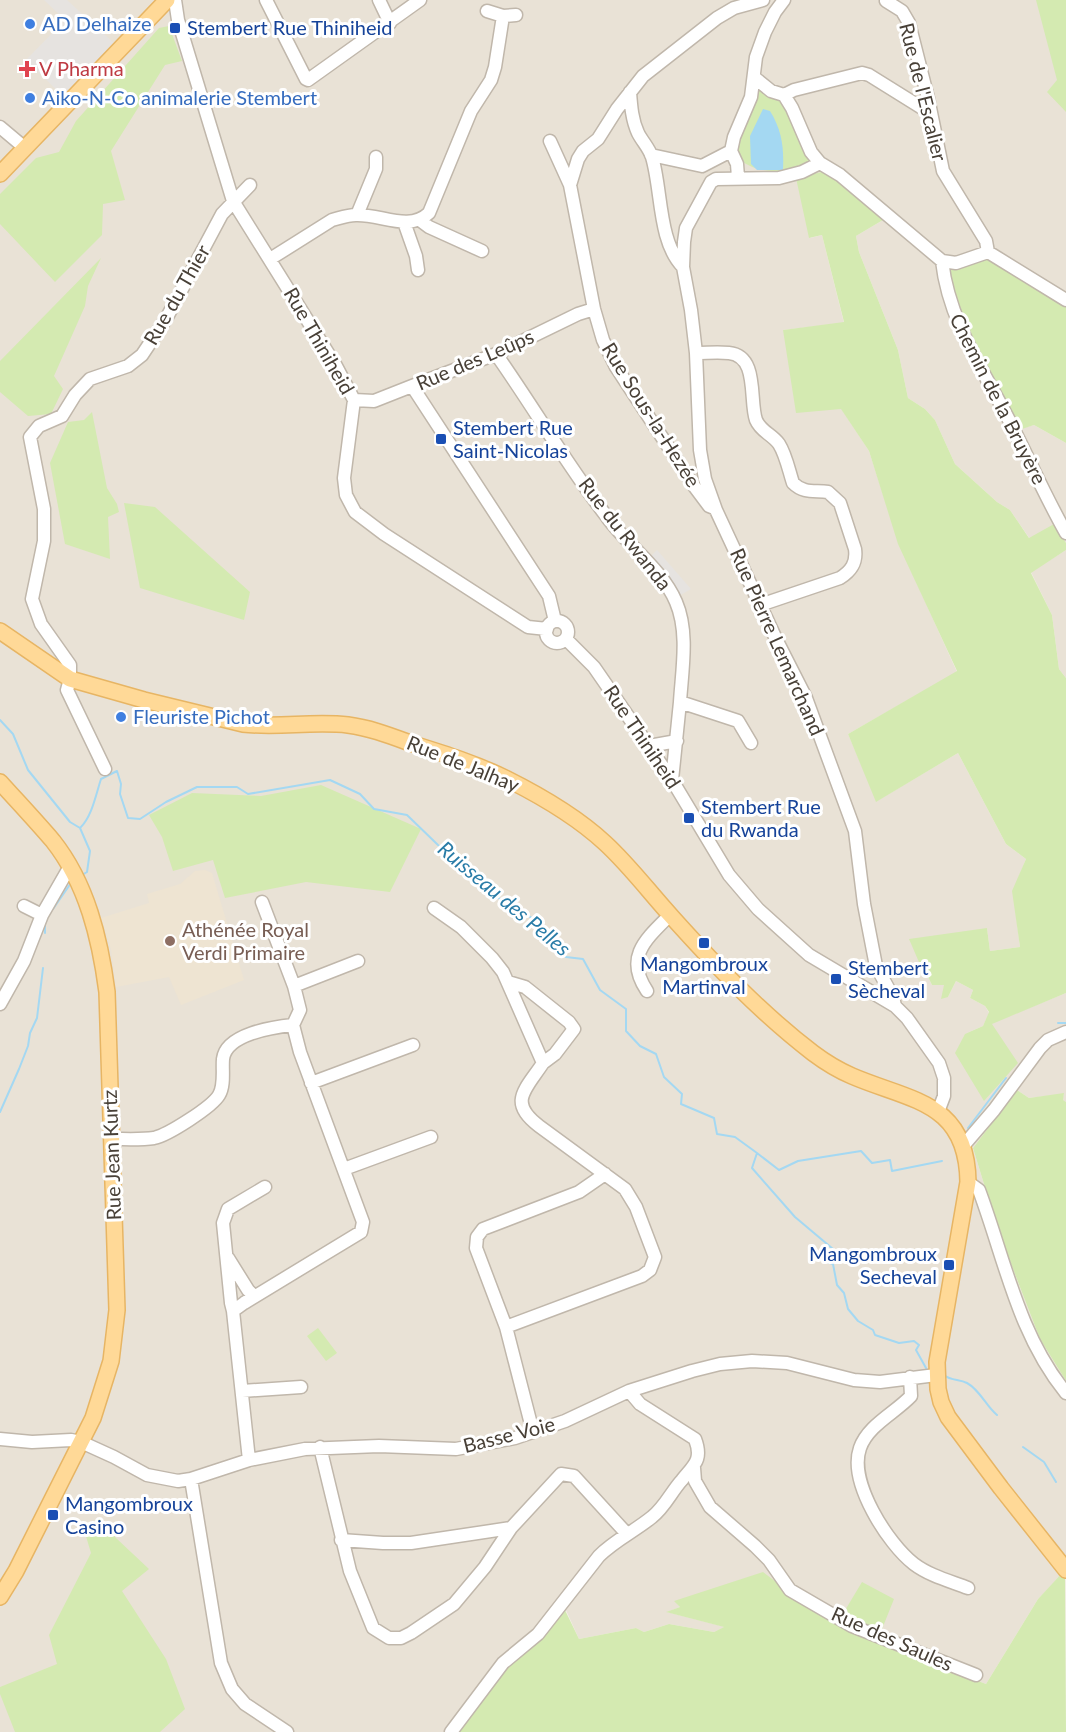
<svg xmlns="http://www.w3.org/2000/svg" width="1066" height="1732" viewBox="0 0 1066 1732" font-family="Lato,sans-serif">
<style>
.residential{fill:#e9e2d6}
.education{fill:#eee4d2}
.green{fill:#d4eab1}
.parking{fill:#e6e3e0}
.water{fill:#a4d8f2}
.lines{fill:none;stroke-linecap:round;stroke-linejoin:round}
.stream{stroke:#a4d8f2;stroke-width:2}
.minor-casing{stroke:#c0b7ab;stroke-width:15}
.major-casing{stroke:#e7b564;stroke-width:18}
.minor{stroke:#fff;stroke-width:12}
.major{stroke:#ffd997;stroke-width:15}
.shop-dot{fill:#3f7fe0;stroke:#fff;stroke-width:2}
.transit-dot{fill:#1a4fb4;stroke:#fff;stroke-width:2}
.health-dot{fill:#e0444e;stroke:#fff;stroke-width:2}
.education-dot{fill:#8d6e63;stroke:#fff;stroke-width:2}
.labels{text-anchor:middle;stroke-width:6;stroke-linejoin:round;paint-order:stroke}
.shop-label{font-size:20px;fill:#366cbe;stroke:#fff;text-anchor:start}
.transit-label{font-size:20px;fill:#164399;stroke:#fff;text-anchor:start}
.health-label{font-size:20px;fill:#be3a42;stroke:#fff;text-anchor:start}
.street-label{font-size:20px;fill:#484037;stroke:#fff}
.education-label{font-size:20px;fill:#785e54;stroke:#fff;text-anchor:start}
.water-label{font-size:21px;font-style:italic;fill:#297ca7;stroke:#fff}
</style>
<rect width="100%" height="100%" fill="#f5f0e9"/>
<path class="residential" d="M0,0H1066V303L964,265L947,270L1016,430L1034,425L1066,443V543L1054,525L1030,539L1010,510L997,502L955,464L935,420L925,409L908,398L898,350L859,252L856,236L883,220L840,181L810,238L822,235L844,323L783,330L841,408L869,451L899,544L957,672L848,734L877,801L958,753L1006,844L1026,859L1013,891L1020,947L990,951L987,928L928,977L932,985H944L948,997L956,981L973,990L970,998L985,1006L989,1013L983,1026L965,1034L1066,993V1102L1062,1100L1064,1094L1029,1098L1017,1090L973,1148L998,1230L1040,1339L1066,1381V1570L1038,1599L986,1684L929,1662L675,1601L680,1607L667,1612L725,1627L714,1632L669,1624L644,1632L636,1628L579,1639L565,1608L456,1732H0Z
M1066,550V678L1059,669L1052,615L1031,572Z"/>
<path class="education" d="M205,870L212,873L244,980L181,1005L169,977L116,987L111,949L101,918L149,903L147,894L180,884L195,871Z"/>
<path class="green" d="M1036,0H1066V112L1047,92L1057,80Z
M169,26L182,61L165,65L111,151L125,200L103,204L102,235L55,282L0,224V194L36,158L59,152L76,121L159,28Z
M759,86L782,100L810,160L809,165C786,173 762,175 741,161L737,149L739,137Z
M826,171L840,181L883,220L856,236L859,252L898,350L908,398L925,409L935,420L955,464L997,502L1010,510L1029,538L1054,524L1066,543V550L1031,573L1052,615L1059,669L1066,678V993L992,1024L1018,1063L984,1101L955,1053L965,1034L983,1026L989,1012L985,1006L970,998L973,990L956,981L948,997L941,999L944,985H932L928,977L925,976L909,939L987,928L990,951L1020,947L1012,891L1026,859L1006,844L958,753L876,802L848,734L957,671L898,544L869,451L841,409L796,413L783,330L844,322L822,235L809,238L796,178Z
M989,255L1066,303V443L1034,425L1016,431L954,308L947,270L964,265Z
M101,258L88,286L85,306L54,376L63,389L51,414L28,416L0,392V361Z
M92,412L107,488L117,504L119,512L108,517L110,559L65,544L50,463L68,422L84,420Z
M124,503L155,507L250,592L244,620L140,588Z
M321,785L421,829L390,892L306,882L225,898L213,860L173,871L162,837L149,815L192,793L261,796Z
M1017,1090L1029,1098L1064,1093L1063,1100L1066,1102V1381L1040,1339L998,1230L973,1148Z
M318,1328L337,1353L326,1361L307,1336Z
M100,1518L116,1538L149,1569L122,1591L166,1659L185,1709L160,1732H15L0,1694V1687L57,1664L49,1635L91,1553L85,1533Z
M1065,1570L1066,1732H456L492,1682L564,1608L579,1639L636,1628L644,1632L669,1624L714,1632L724,1627L666,1612L680,1607L674,1601L763,1572L814,1611L929,1662L986,1684L1038,1599Z
M862,1582L894,1599L880,1634L841,1617Z"/>
<path class="parking" d="M44,0H67L115,44L63,96L26,60L65,20Z
M657,550L691,589L679,596L649,558Z"/>
<path class="water" d="M763,109L770,111C782,130 784,148 783,170H757L751,164L750,136Z"/>
<g class="lines">
<path class="stream" d="M0,720L13,734L28,770L70,822L80,828L90,851L87,872L82,875
M80,828C92,817 96,794 101,779L117,771L121,784L120,794L128,818L140,819L166,802L197,787H237L248,794L330,780L360,794L374,809L407,815L438,845L455,857L490,893L537,921L566,957L583,959L600,990L626,1009V1031L640,1046L656,1054L664,1077L682,1094L681,1104L714,1118L717,1134L735,1137L757,1153L752,1168L795,1217L833,1249L835,1256L827,1262L833,1264L837,1285L844,1293L848,1309L858,1321L873,1330L875,1335L899,1343L914,1341L919,1345L916,1350L926,1368
M53,909L71,883
M45,933V921
M1058,1023H1066
M0,1112L19,1069L28,1046L30,1033L37,1018L43,968
M968,1128L1006,1078
M757,1153L779,1170L798,1161L861,1151L872,1163L890,1160L892,1171L942,1161
M944,1375C951,1381 959,1379 967,1383C980,1390 986,1406 997,1415
M1023,1447L1044,1462L1056,1482"/>
<defs>
<path id="minor" d="M175,0L178,20L233,201L336,366L354,400L344,478L346,495L355,512L384,534L528,627L547,629
M266,0L306,79L308,80L420,0
M379,0L390,23
M886,1L902,11L909,23L928,98L943,171L986,241L988,252
M487,11L503,16L516,15
M755,78L771,91L784,95L792,108L811,152L820,163L840,175L942,261L956,263L988,252L1066,300
M630,92C631,106 632,120 638,133C642,141 649,148 652,157C662,190 658,242 683,267
M784,95L794,90L862,73L869,75L930,113
M0,127L25,148
M550,141L570,185L594,309L603,340L616,367L694,486L709,506L714,508
M651,155L702,166L731,151
M820,163L802,172L779,178L716,179L711,182L686,228L684,242L683,267L691,310L696,353L700,450L705,479L716,510L776,639L806,698L855,831L864,904L876,966L893,997L895,1006L907,1018L939,1063L944,1078V1096L938,1112
M738,177L737,164L731,151L734,137L751,97L756,57L765,32L775,12L784,0
M570,185L578,159L583,151L598,139L617,109L643,76L717,18L734,8L763,0
M357,215L376,169V157
M421,221L429,227L482,251
M404,222L416,256L418,270
M270,259L332,220C340,218 347,215 356,215C381,214 409,232 429,213L471,111L491,80L495,67L503,16
M942,261C949,323 985,372 1012,426C1030,461 1046,498 1066,533
M696,353C707,353 718,352 729,353C759,356 749,400 756,420C761,432 772,434 779,444C786,455 789,471 793,483C804,494 815,490 828,492L840,503L855,549C857,563 851,571 840,578L760,605
M496,354C534,408 567,465 607,517C628,546 662,569 676,602C689,632 682,670 680,702L738,721L751,743
M412,386L549,596L555,621
M354,400L374,401L412,386L496,354L578,314L594,309
M546 632a11 11 0 1 1 22 0a11 11 0 1 1-22 0Z
M566,639L594,667L672,780L729,875L758,909L809,955L895,1006
M649,746L677,741
M105,769L67,690L70,679V665L41,624L32,599L44,541V509L30,437L39,426L62,416L75,395L90,379L128,366L142,355L166,319L222,214L250,185
M672,780L680,702
M262,902L294,986L300,1010L293,1025
M24,906L42,915
M434,908L461,927L492,958L503,972L543,1063C526,1089 507,1102 539,1126L625,1189L636,1207L655,1257L650,1270L642,1276L506,1327
M508,982L525,987L569,1022L574,1029L555,1054L543,1063
M294,986L358,961
M647,991C624,957 646,939 670,915
M0,1004L24,961L42,915L69,868
M311,1083L413,1045
M112,1139C125,1139 141,1140 154,1138C168,1135 212,1107 219,1095C225,1085 222,1070 223,1059C226,1034 273,1027 293,1025L300,1052L363,1222L361,1232L244,1303L233,1311L249,1460
M963,1146L994,1110L1040,1048L1048,1040L1066,1032
M344,1169L431,1137
M968,1182L979,1190C1005,1260 1018,1334 1066,1393
M228,1258L248,1290L254,1296
M233,1311L231,1303L223,1223L228,1209L265,1187
M910,1377L911,1396C895,1413 868,1425 860,1448C848,1482 888,1544 914,1564C930,1576 950,1581 968,1588
M242,1391L301,1387
M533,1432L506,1327L476,1248L477,1237L483,1229L579,1192L605,1174
M0,1439L32,1442L71,1440L81,1442L114,1457L147,1475L178,1481L191,1479L249,1460L305,1449L379,1446L456,1449L515,1438L565,1421L629,1391L692,1371L720,1364L752,1361L787,1363L854,1380L880,1382L936,1375
M320,1447L350,1571L373,1628L389,1638H401L411,1633L454,1604L485,1567L511,1528L561,1474L574,1476L627,1534
M694,1468L695,1481L710,1507L755,1546L769,1560L790,1590L852,1626L976,1675
M191,1479L221,1663L232,1689L245,1704L287,1732
M341,1540L383,1543H411L511,1528
M451,1732L503,1663L538,1634L599,1556C615,1540 635,1531 652,1517C665,1507 671,1492 682,1480C694,1465 703,1460 695,1439L640,1404L629,1391"/>
<path id="major" d="M0,174L167,0
M0,631L70,679L144,700L243,724C278,728 313,721 348,725C371,728 391,736 413,744C445,754 477,764 507,779C541,796 577,817 605,843C630,866 650,893 672,917C716,966 761,1013 813,1053C825,1062 838,1070 852,1076C910,1101 967,1101 968,1182L937,1362L938,1389L941,1402L948,1417L1001,1488L1066,1570
M0,782C18,802 36,821 53,841C87,884 100,939 107,992L117,1310L111,1361L93,1418L16,1571L0,1597"/>
</defs>
<use href="#minor" class="minor-casing"/>
<use href="#major" class="major-casing"/>
<use href="#minor" class="minor"/>
<use href="#major" class="major"/>
</g>
<g class="shop-dot">
<circle cx="30" cy="24" r="6"/>
<circle cx="30" cy="98" r="6"/>
<circle cx="121" cy="717" r="6"/>
</g>
<g class="transit-dot">
<rect x="169" y="22" width="12" height="12" rx="3"/>
<rect x="435" y="433" width="12" height="12" rx="3"/>
<rect x="683" y="812" width="12" height="12" rx="3"/>
<rect x="698" y="937" width="12" height="12" rx="3"/>
<rect x="830" y="973" width="12" height="12" rx="3"/>
<rect x="943" y="1259" width="12" height="12" rx="3"/>
<rect x="47" y="1509" width="12" height="12" rx="3"/>
</g>
<path class="health-dot" d="M24 60h6v6h6v6h-6v6h-6v-6h-6v-6h6z"/>
<circle class="education-dot" cx="170" cy="941" r="6"/>
<g class="labels">
<g class="shop-label">
<text x="42" y="31">AD Delhaize</text>
<text x="42" y="105">Aiko-N-Co animalerie Stembert</text>
<text x="133" y="724">Fleuriste Pichot</text>
</g>
<g class="transit-label">
<text x="187" y="35">Stembert Rue Thiniheid</text>
<text x="453" y="435">Stembert Rue<tspan x="453" dy="23">Saint-Nicolas</tspan></text>
<text x="701" y="814">Stembert Rue<tspan x="701" dy="23">du Rwanda</tspan></text>
<text x="704" y="971" text-anchor="middle">Mangombroux<tspan x="704" dy="23">Martinval</tspan></text>
<text x="848" y="975">Stembert<tspan x="848" dy="23">Sècheval</tspan></text>
<text x="937" y="1261" text-anchor="end">Mangombroux<tspan x="937" dy="23">Secheval</tspan></text>
<text x="65" y="1511">Mangombroux<tspan x="65" dy="23">Casino</tspan></text>
</g>
<g class="health-label">
<text x="39" y="76">V Pharma</text>
</g>
<g class="street-label">
<text transform="translate(923 92) rotate(76)" y="7">Rue de l'Escalier</text>
<text transform="translate(177 295) rotate(-60)" y="7">Rue du Thier</text>
<text transform="translate(319 341) rotate(60)" y="7">Rue Thiniheid</text>
<text transform="translate(475 360) rotate(-23)" y="7">Rue des Leûps</text>
<text transform="translate(998 399) rotate(63)" y="7">Chemin de la Bruyère</text>
<text transform="translate(651 415) rotate(58)" y="7">Rue Sous-la-Hezée</text>
<text transform="translate(625 534) rotate(52)" y="7">Rue du Rwanda</text>
<text transform="translate(777 642) rotate(66)" y="7">Rue Pierre Lemarchand</text>
<text transform="translate(642 737) rotate(56)" y="7">Rue Thiniheid</text>
<text transform="translate(463 764) rotate(22)" y="7">Rue de Jalhay</text>
<text transform="translate(112 1155) rotate(-92)" y="7">Rue Jean Kurtz</text>
<text transform="translate(509 1435) rotate(-14)" y="7">Basse Voie</text>
<text transform="translate(892 1639) rotate(24)" y="7">Rue des Saules</text>
</g>
<g class="education-label">
<text x="182" y="937">Athénée Royal<tspan x="182" dy="23">Verdi Primaire</tspan></text>
</g>
<g class="water-label">
<text transform="translate(504 899) rotate(40)" y="7">Ruisseau des Pelles</text>
</g>
</g>
</svg>
